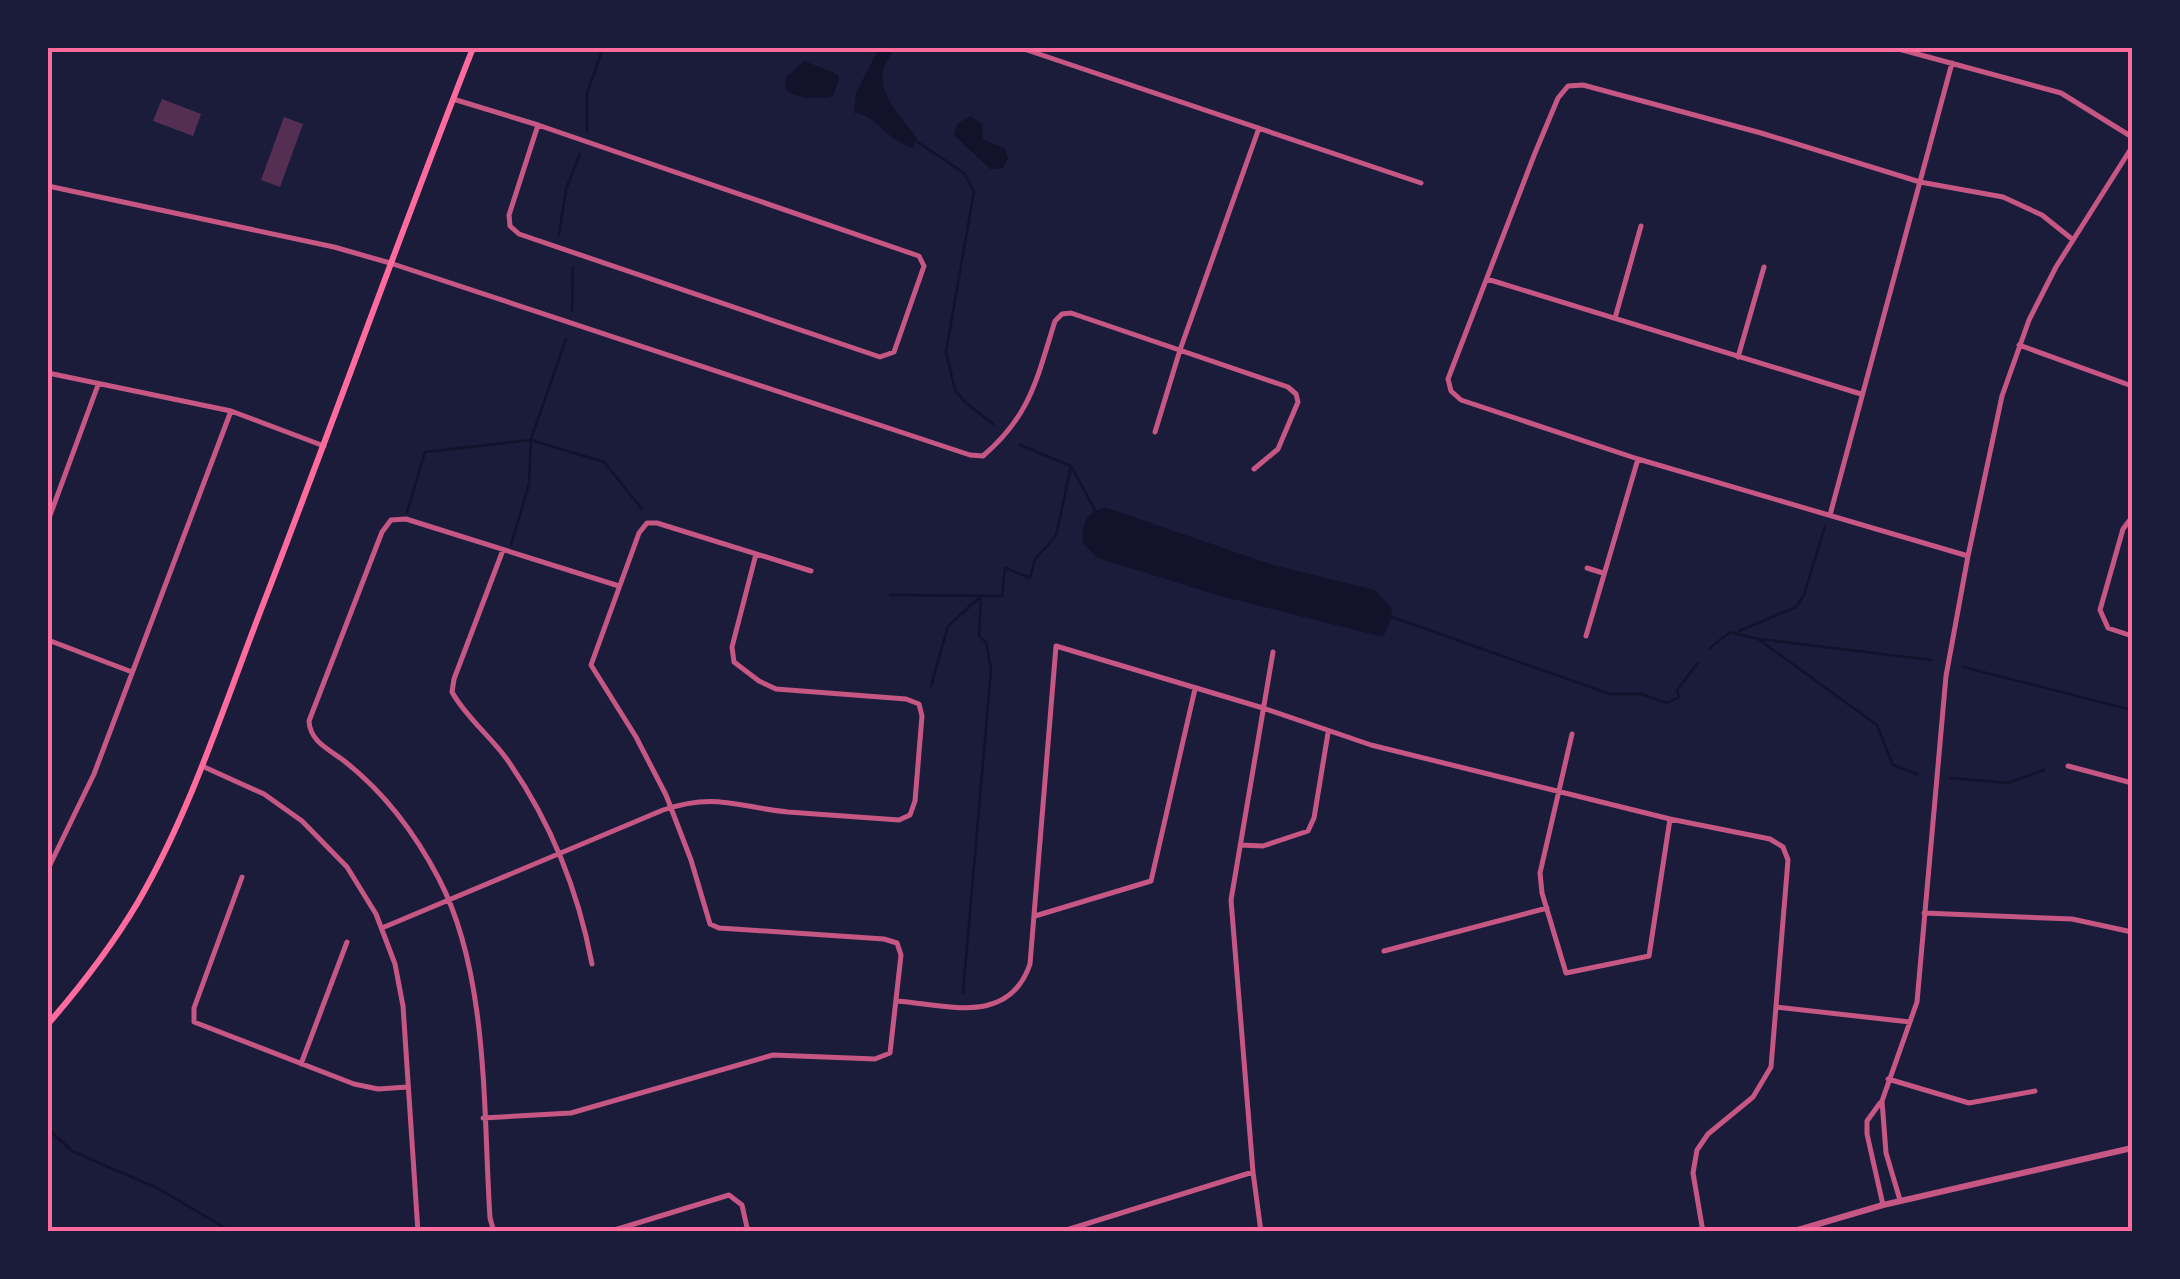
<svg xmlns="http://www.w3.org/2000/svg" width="2180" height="1279" viewBox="0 0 2180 1279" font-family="'Roboto Condensed',sans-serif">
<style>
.water{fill:#12122b}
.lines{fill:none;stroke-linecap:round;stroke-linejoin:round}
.stream{stroke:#12122b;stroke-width:2.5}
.building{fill:#542f53}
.minor{stroke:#c65784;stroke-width:5}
.tertiary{stroke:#c65784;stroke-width:6}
.secondary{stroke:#ff6b9d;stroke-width:6}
.neatline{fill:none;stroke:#ff6b9d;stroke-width:4}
</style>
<rect width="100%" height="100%" fill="#1b1b3a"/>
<path class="water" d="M879,48H888L892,53C867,85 898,113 917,138L913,148C889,143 876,114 854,113L856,93Z
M804,61L837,74L839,79L833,96C819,100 796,99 785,89L786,77Z
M970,116L982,124L983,139L1005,149L1008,158L1003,168L990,169L954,135L957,124Z
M1107,508L1273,565L1375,590L1391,608L1392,617L1384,635L1379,636L1217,595L1098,558L1083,543C1082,523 1086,510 1107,508Z"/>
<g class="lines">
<path class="stream" d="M587,131V93L603,48
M916,141L964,173L974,191L946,352L955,390L965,402L993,424
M559,235L566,189L580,154
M572,311L573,267
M1071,466L1096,512
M407,512L425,452L531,440L604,462L642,509
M511,545L529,484L531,439L566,339
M890,595L1002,596L1005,568L1030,578L1035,559L1056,536L1071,466L1020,445
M1392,617L1610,694H1641L1667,703L1679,697L1677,690L1698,663
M1739,631L1796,607L1804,595L1825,526
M1759,639L1931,660
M1710,648L1730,632L1758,639L1877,725L1893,765L1917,774
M1963,667L2132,710
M931,686L948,626L979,598
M1950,778L2008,783L2044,770
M963,993L991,670L986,642L979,636L981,596
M48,1129L72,1151L159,1189L232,1232"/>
</g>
<path class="building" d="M162,99L201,114L193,136L153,121Z
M284,117L303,124L280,187L261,180Z"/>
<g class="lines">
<path class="minor" d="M1021,48L1421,183
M1895,48L2061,93L2132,137
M453,99L538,125L919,256L924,266L894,352L880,357L519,234L510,226L509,215L538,125
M48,186L334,247L390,263L970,455L983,456C1031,415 1037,378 1055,321L1062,314L1071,313L1288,387L1296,394L1298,402L1278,449L1254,469
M1487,279L1861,394
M1615,318L1641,226
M2019,345L2132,386
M1738,357L1764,267
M48,373L231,411L324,446
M1155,432L1180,350L1259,128
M1830,515L1952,63
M2132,517L2123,529L2100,610L2108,628L2132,636
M48,521L98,385
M503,550L454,679L452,692C465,716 490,736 506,758C550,820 578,890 592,964
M1968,556L1638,459L1461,400L1451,391L1448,379L1535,153L1558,98L1568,86L1583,85L1761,133L1920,182L2003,197L2042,215L2072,239
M1587,568L1603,573
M1586,636L1638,459
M48,640L132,672
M1572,734L1540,873L1542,893L1566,973L1649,956L1670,819
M202,766L264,794L302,821L347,867L376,914L395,964L403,1006L418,1232
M2068,766L2132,783
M1240,845L1263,846L1308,831L1314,818L1328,733
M48,869L94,774L231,411
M242,877L194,1008V1022L354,1084L378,1089L408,1087
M1924,913L2072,919L2132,932
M1035,916L1151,881L1195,689
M382,928L663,810C716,792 737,807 788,812C825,815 862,817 899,820L910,815L915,801L922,716L919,704L906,699L776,689L759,681L734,662L732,647L756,554
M1384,951L1547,908
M897,1001C948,1005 1009,1026 1030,964L1056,646L1263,708L1371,745L1670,819L1770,839L1783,847L1788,860L1771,1067L1753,1097L1708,1134L1697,1150L1693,1173L1703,1232
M1776,1007L1910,1022
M301,1064L347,942
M1888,1079L1969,1103L2035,1091
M1880,1103L1867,1121V1134L1883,1205
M483,1118L571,1113L773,1055L875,1059L890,1053L901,955L897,943L884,939L719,928L710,924L691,860L666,795L636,737L591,665L639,533L647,523H657L811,571
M1900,1200L1886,1153L1882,1101L1917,1002L1946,676L1968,556L2002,396L2029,320L2056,267L2132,147
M494,1232L490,1218C483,1110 489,976 439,879C415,833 383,791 343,760C328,749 310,741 309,721L382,532L391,520L406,519L619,586
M608,1232L729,1195L742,1205L748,1232
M1060,1232L1253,1172
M1261,1232L1253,1172L1231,900L1273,652"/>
<path class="tertiary" d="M1791,1232L1883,1205L2132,1148"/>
<path class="secondary" d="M48,1024C81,986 112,946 138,902C192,809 225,702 264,602C335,418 401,231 473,48"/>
</g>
<rect width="2180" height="1279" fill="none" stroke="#1b1b3a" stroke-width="100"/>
<rect x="50" y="50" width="2080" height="1179" class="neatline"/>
</svg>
